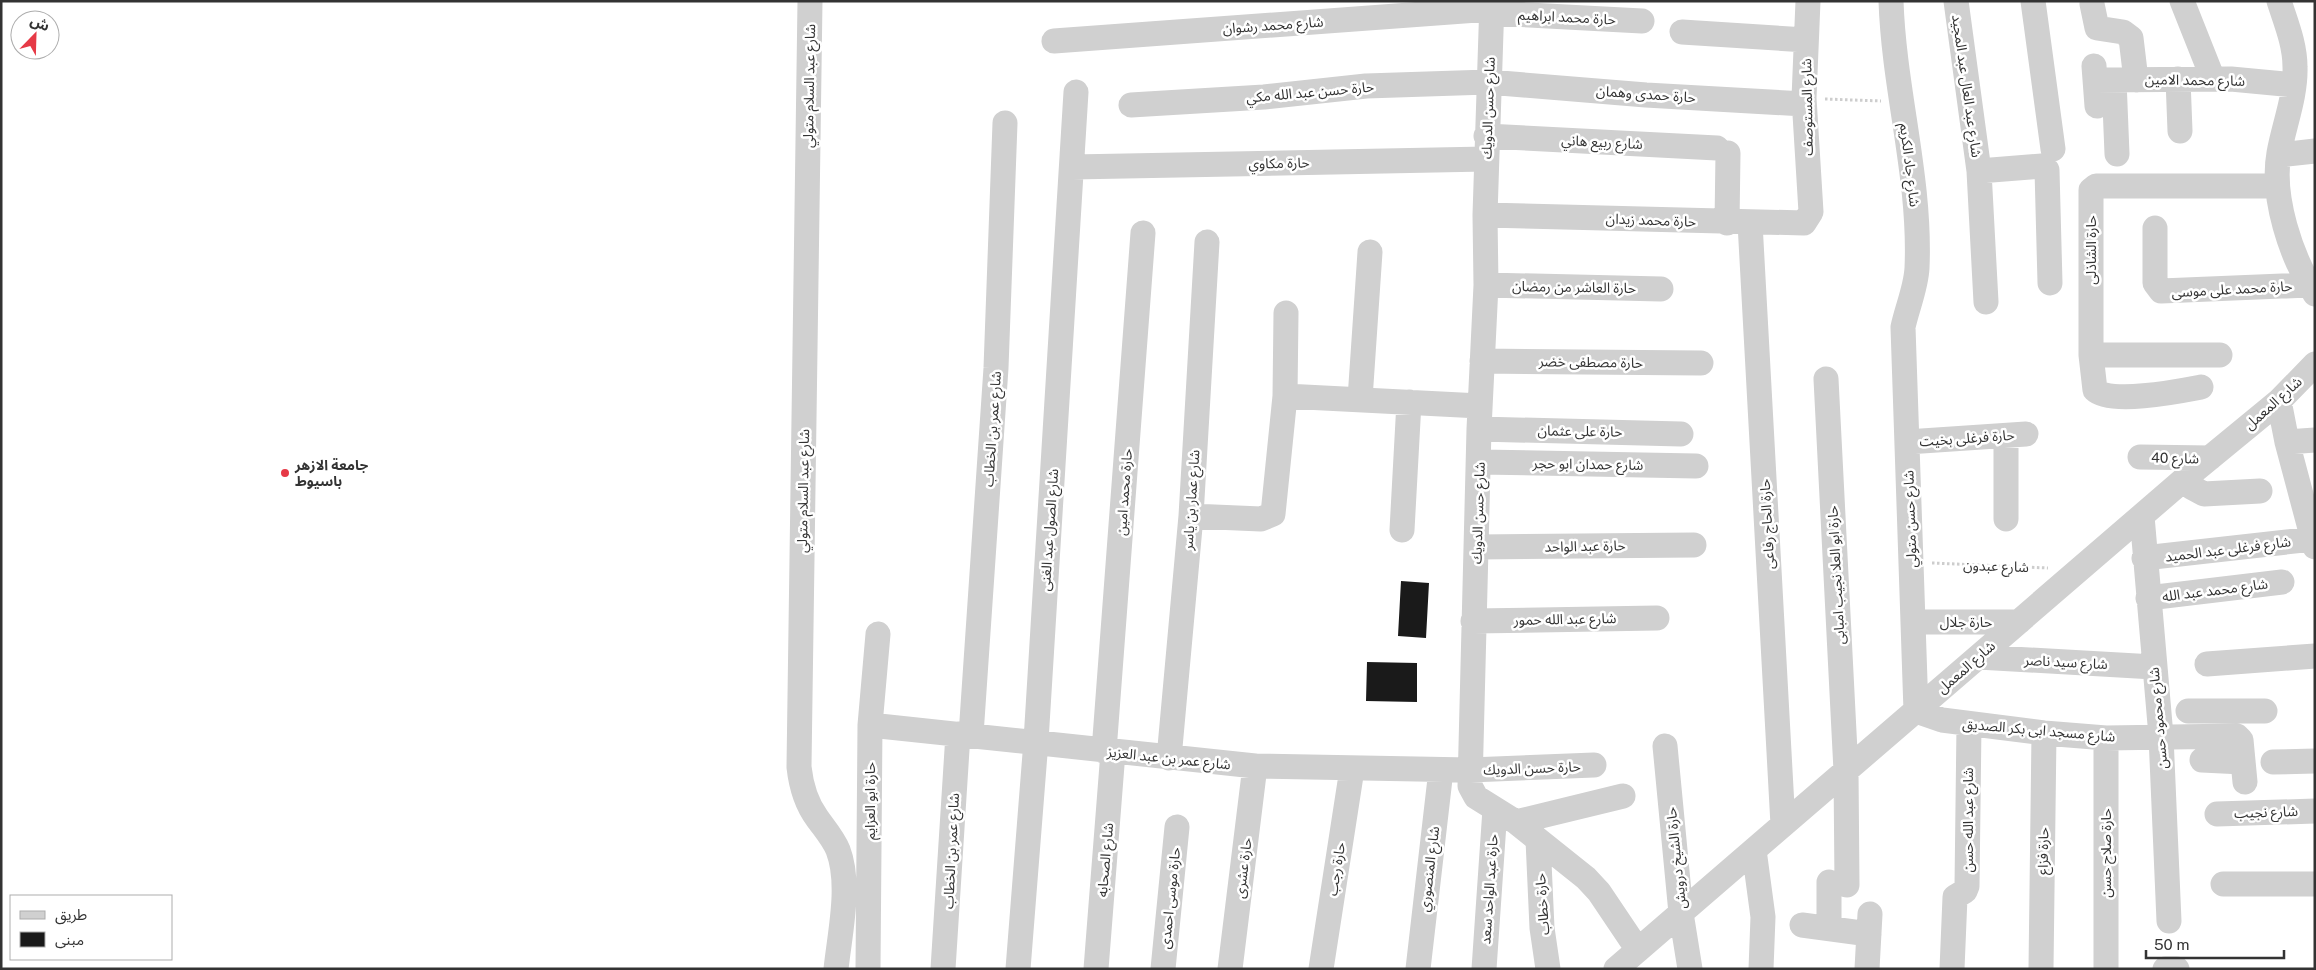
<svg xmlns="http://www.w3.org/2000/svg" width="2316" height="970" viewBox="0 0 2316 970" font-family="'Public Sans','Noto Sans Arabic',sans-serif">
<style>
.building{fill:#1a1a1a}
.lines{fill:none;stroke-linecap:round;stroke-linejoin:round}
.path{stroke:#cdcdcd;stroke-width:3;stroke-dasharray:2.5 2.5;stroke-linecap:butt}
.minor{stroke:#d0d0d0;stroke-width:25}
.poi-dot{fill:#e63946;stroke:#fff;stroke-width:2}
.labels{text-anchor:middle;stroke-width:5;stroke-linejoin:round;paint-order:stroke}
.street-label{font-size:14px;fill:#333;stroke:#fff}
.poi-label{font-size:14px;font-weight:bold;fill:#333;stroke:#fff;text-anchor:start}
</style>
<rect width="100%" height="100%" fill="#fff"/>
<path class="building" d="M1401,581L1429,583L1426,638L1398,636Z
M1367,662L1417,663V702L1366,701Z"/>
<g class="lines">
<path class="path" d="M1825,99L1881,101
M1932,563L2048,568"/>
<path class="minor" d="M810,1L799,767C801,785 806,803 817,818C824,828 833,838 838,850C851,884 840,932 836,969
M1492,1L1485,215L1486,285L1479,429L1470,786L1476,797L1516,822L1586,878L1599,892L1638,950
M1891,1C1894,91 1921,178 1917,268C1916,288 1907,308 1903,327L1916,711L1942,720L2044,733L2106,738L2237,736L2241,740L2245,782
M1956,1L1979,171L1986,302
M2033,1L2053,149
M2182,1L2213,79
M2279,1C2286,23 2295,44 2295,67C2296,96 2284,125 2279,153C2271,197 2291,257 2315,294
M2092,4L2097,28L2123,32L2131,38L2136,80
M1492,13L1642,21
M1682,32L1806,40
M1054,41L1491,9
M2094,66L2097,106
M2178,79L2180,131
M2095,80L2231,79L2294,85
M2114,80L2117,154
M1131,105L1264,97L1366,86L1488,82L1646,95L1804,104
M1486,136L1717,148
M2279,155L2315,151
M1072,167L1486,159
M1979,171L2042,166L2047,170L2050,283
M1485,215L1804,223L1811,212L1804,98L1808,1
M1727,223L1728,153
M1750,223L1783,825
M2155,228V283L2161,291L2309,285
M1486,285L1661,289
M2091,355H2220
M1482,361L1701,363
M1826,379L1846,771L1847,885
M2201,387C2180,391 2110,405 2095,390L2091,355V190L2096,186H2277
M1285,396L1480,406
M1360,399L1370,252
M2279,401L2287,442L2315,547
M1479,429L1681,434
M2006,436V519
M1907,442L2026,434
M2287,442L2315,440
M2140,457L2210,458
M1480,462L1696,466
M2189,475L2191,487L2204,494L2260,491
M1191,516L1261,519L1273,514L1285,396L1286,313
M2142,516L2161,736L2169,921
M1402,530L1409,402
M1477,547L1694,545
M2144,558L2313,539
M2148,598L2282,582
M1473,621L1657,618
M1913,622H2019
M1978,657L2154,667
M2207,664L2315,656
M2188,711H2265
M870,725L1255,766L1470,770L1594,765
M971,735L996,368L1005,123
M2106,738V969
M1665,746L1681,913L1690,969
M1104,751L1143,233
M1169,758L1191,516L1207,242
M2202,760L2243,762
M2273,762L2315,761
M2217,814L2315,811
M1516,822L1623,796
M1538,840L1542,928L1548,969
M1754,850L1763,917L1761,969
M1829,882V928
M2223,884H2315
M1802,925L1869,934
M868,969L870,725L878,634
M943,969L958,734
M1018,969L1036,741L1076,92
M1096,969L1113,752
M1163,969L1177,827
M1230,969L1255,766
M1321,969L1352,769
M1418,969L1441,770
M1484,969L1495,809
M1616,969L2189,475L2279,401L2315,364
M1867,969L1870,914
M1952,969L1955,897L1965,891L1967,886L1969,725
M2041,969L2044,733
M2165,969H2177"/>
</g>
<circle class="poi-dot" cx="285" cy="473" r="5"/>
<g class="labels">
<g class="street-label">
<text transform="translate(1567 17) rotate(3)" y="5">حارة محمد ابراهيم</text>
<text transform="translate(1273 25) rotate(-4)" y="5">شارع محمد رشوان</text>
<text transform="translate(2195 80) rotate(1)" y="5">شارع محمد الامين</text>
<text transform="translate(809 86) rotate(-89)" y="5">شارع عبد السلام متولي</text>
<text transform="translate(1967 86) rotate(82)" y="5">شارع عبد العال عبد المجيد</text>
<text transform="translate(1310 92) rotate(-5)" y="5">حارة حسن عبد الله مكي</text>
<text transform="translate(1646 94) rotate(4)" y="5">حارة حمدى وهمان</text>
<text transform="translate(1807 107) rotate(-91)" y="5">شارع المستوصف</text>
<text transform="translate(1488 108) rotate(-88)" y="5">شارع حسن الدويك</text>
<text transform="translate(1602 142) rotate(3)" y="5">شارع ربيع هاني</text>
<text transform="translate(1279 163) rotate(-1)" y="5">حارة مكاوي</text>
<text transform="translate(1910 165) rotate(83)" y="5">شارع جاد الكريم</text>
<text transform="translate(1651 220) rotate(2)" y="5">حارة محمد زيدان</text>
<text transform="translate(2091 250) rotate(-90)" y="5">حارة الشاذلى</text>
<text transform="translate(1574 287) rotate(1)" y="5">حارة العاشر من رمضان</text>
<text transform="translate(2232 289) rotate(-3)" y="5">حارة محمد على موسى</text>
<text transform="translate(1591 362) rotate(1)" y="5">حارة مصطفى خضر</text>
<text transform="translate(2273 403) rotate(-42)" y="5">شارع المعمل</text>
<text transform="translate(992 429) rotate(-86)" y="5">شارع عمر بن الخطاب</text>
<text transform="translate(1580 431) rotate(1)" y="5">حارة على عثمان</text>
<text transform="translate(1967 438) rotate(-4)" y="5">حارة فرغلى بخيت</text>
<text transform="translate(2175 458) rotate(1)" y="5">شارع 40</text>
<text transform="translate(1588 464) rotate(1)" y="5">شارع حمدان ابو حجر</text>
<text transform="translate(803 491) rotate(-89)" y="5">شارع عبد السلام متولي</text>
<text transform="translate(1124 492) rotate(-86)" y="5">حارة محمد امين</text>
<text transform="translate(1191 500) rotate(-86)" y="5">شارع عمار بن ياسر</text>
<text transform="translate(1478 513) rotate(-88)" y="5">شارع حسن الدويك</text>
<text transform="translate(1910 519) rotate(-92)" y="5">شارع حسن متولي</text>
<text transform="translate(1767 524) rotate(-93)" y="5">حارة الحاج رفاعى</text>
<text transform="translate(1049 530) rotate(-86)" y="5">شارع الصول عبد الغنى</text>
<text transform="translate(1585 546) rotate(-1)" y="5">حارة عبد الواحد</text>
<text transform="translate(2228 549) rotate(-7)" y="5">شارع فرغلى عبد الحميد</text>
<text transform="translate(1996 566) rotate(2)" y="5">شارع عبدون</text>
<text transform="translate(1836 575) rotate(-93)" y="5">حارة ابو العلا نجيب امبابى</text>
<text transform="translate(2215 590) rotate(-7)" y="5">شارع محمد عبد الله</text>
<text transform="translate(1565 619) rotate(-1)" y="5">شارع عبد الله حمور</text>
<text x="1966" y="627">حارة جلال</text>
<text transform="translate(2066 662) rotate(3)" y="5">شارع سيد ناصر</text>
<text transform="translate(1966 667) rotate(-41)" y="5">شارع المعمل</text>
<text transform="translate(2158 718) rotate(-95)" y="5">شارع محمود حسن</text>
<text transform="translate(2039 730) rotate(5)" y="5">شارع مسجد ابى بكر الصديق</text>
<text transform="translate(1169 758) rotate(6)" y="5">شارع عمر بن عبد العزيز</text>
<text transform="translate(1532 768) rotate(-2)" y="5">حارة حسن الدويك</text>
<text transform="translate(870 801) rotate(-90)" y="5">حارة ابو العزايم</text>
<text transform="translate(2266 812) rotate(-2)" y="5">شارع نجيب</text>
<text transform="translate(1968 820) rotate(-90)" y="5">شارع عبد الله حسن</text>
<text transform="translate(951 851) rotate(-87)" y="5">شارع عمر بن الخطاب</text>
<text transform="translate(2043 851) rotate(-89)" y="5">حارة فزاع</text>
<text transform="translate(2106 853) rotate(-90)" y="5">حارة صلاح حسن</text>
<text transform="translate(1676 858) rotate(-96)" y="5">حارة الشيخ درويش</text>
<text transform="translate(1105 860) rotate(-85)" y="5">شارع الصحابه</text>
<text transform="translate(1243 868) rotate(-83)" y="5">حارة عشرى</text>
<text transform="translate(1336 869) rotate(-81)" y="5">حارة رجب</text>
<text transform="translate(1429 869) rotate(-83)" y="5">شارع المنصوري</text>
<text transform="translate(1489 889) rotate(-86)" y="5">حارة عبد الواحد سعد</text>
<text transform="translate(1170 898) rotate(-84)" y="5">حارة موسى احمدى</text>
<text transform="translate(1542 904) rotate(-94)" y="5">حارة خطاب</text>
</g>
<g class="poi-label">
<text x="295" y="470">جامعة الازهر<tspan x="295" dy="16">باسيوط</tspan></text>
</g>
</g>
<rect width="2316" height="970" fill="none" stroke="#333333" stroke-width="5"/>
<rect x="10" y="895" width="162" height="65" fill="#ffffff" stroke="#adadad"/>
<rect x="20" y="911" width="25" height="8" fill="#d0d0d0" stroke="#adadad"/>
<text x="55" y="920" font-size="15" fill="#333333">طريق</text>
<rect x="20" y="932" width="25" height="15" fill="#1a1a1a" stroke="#adadad"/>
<text x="55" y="945" font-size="15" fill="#333333">مبنى</text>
<g transform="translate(35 35) rotate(23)"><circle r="24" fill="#ffffff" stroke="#adadad"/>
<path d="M0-4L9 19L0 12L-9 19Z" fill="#e63946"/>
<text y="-8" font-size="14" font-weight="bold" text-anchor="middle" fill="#333333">ش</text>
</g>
<path d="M2146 950v8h138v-8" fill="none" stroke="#333333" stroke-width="2.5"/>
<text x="2154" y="950" font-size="15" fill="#333333" stroke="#ffffff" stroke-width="4" paint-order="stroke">50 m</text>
</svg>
